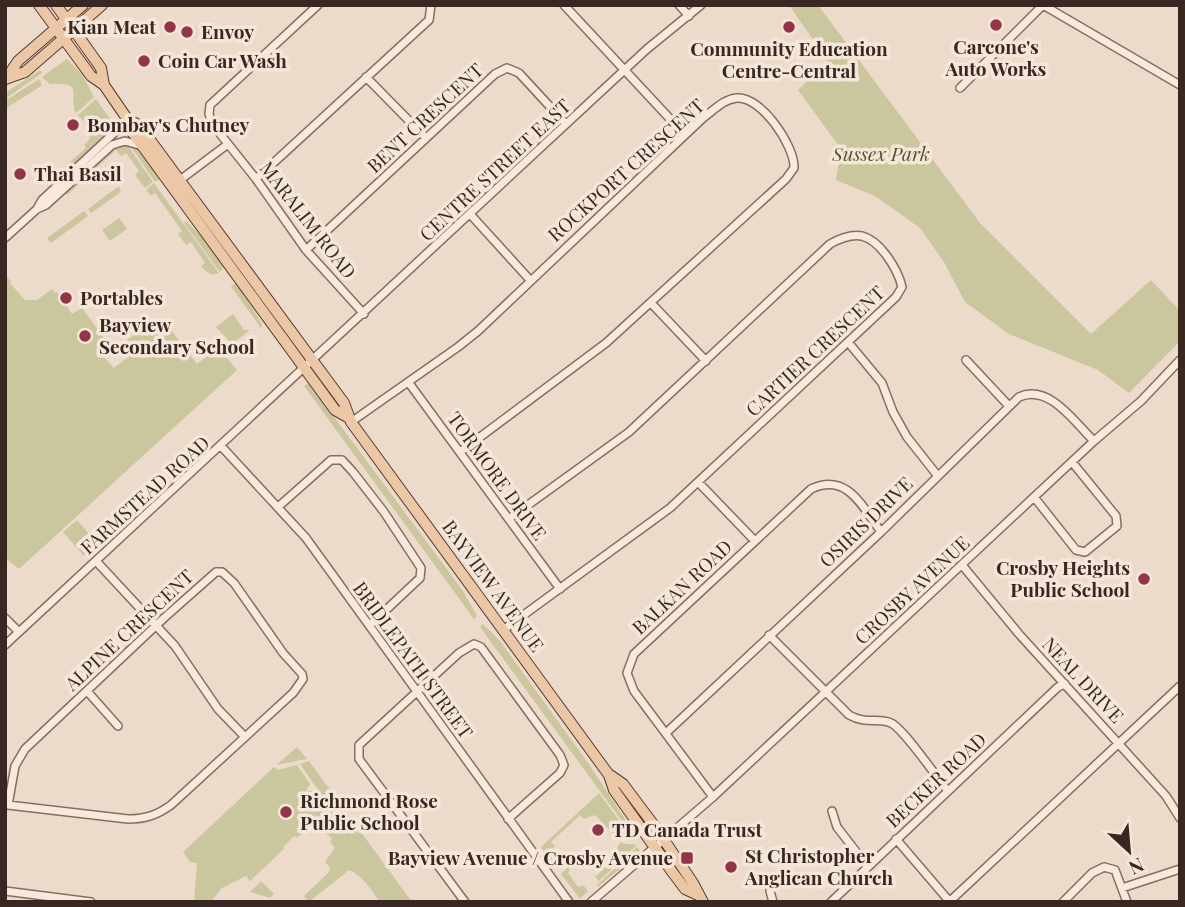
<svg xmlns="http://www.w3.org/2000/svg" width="1185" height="907" viewBox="0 0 1185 907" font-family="'Playfair Display',serif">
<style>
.green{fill:#cac69e}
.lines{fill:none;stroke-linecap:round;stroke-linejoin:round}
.minor-casing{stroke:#886d60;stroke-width:10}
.major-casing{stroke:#563c33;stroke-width:12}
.minor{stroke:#f7eadd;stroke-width:7}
.major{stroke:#ebc7a6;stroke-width:10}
.poi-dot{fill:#933448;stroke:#f4e7d9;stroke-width:2.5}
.labels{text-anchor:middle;stroke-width:7;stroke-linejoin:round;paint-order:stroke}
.poi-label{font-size:19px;font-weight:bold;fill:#392822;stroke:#f4e7d9;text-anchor:start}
.street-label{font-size:19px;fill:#392822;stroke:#f4e7d9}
.park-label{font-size:19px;font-style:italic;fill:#53542a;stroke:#f4e7d9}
</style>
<rect width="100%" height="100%" fill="#ecdbca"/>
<path class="green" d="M789,5H818L980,223L1091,334L1151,280L1180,311V341L1129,393L1098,370L1009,334L965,302L944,262L920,228L875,196L836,180L841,149L798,90L828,61Z
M67,59L82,74L94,97L76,113C67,97 87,81 50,84L42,77Z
M40,70L42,73L5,99V93Z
M39,79L42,85L38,88L5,109V101Z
M96,99L110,119L111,132L73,166L66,168L65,166L86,148L84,145L89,140L90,136L85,129L88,126L78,115Z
M130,145L139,151L160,179L155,182Z
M123,146H128L153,182L145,188L135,175L139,171L126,153L121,156L116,150L67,195L65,194L114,149Z
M154,183L219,273C210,276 207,273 201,266L205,263L191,242L186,245L178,234L182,231L155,193L151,196L146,190Z
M119,186L121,192L91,213L88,209Z
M84,211L88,216L51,243L47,238Z
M119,218L127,229L110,241L102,230Z
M186,221L200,235L224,267L220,272L184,223Z
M6,276L11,281L10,283L25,300H37L52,289L55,293L57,292L72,314L82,308L107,342L98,351L114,368L131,355L122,344L142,329L150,327L160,336L161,339L171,330L197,364L219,348L237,370L19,569L5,558Z
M234,284L238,285L262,324L261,328L232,288L231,286Z
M233,314L244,330H250L232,344L216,327Z
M309,383L463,591L477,616L474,619L304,386Z
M77,520L98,544L84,556L63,532Z
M483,624L500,641L588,763L627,822L624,824L480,627Z
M297,747L307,759L276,765Z
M309,761L412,902H379C374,891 360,874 349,870L309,902L304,896L329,872L330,867L325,862L335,848L330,842L332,839L321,828L318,829L313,823L297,838L294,836L283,847L284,849L250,881L246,876L222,888L211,902H194L197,863L190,862L183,852L274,767L278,770L297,765L310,784L306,791H319L300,764Z
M599,793L634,841L618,839L595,815L584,819L580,815L551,842L555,846L551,850L558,860L563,859L555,867L541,847Z
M621,841V843L637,845L599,881L595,877L618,855L615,851Z
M637,847L640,850L634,857L599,886H596Z
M571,867L568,873L578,887L583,885L588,891L580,899L561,874L567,868Z
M261,881L274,894L270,898L250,892Z"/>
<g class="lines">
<defs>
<path id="minor" d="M318,5L210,105L209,114L213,125L256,179L306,250L364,314
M564,5L685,135
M679,5L689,16
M1043,5L1180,85
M366,77L426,138
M960,88L1043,5
M256,179L429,20L431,5
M180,180L228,144
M37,209L42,200L128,120
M470,214L530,280
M5,238L37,209L46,205L112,145L125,141L142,146
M306,250L495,74L507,68L519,73L566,124
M651,303L706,361
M848,342L882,383L893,412L907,437L937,475
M966,360L1008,405
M409,383L560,589
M351,422L458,347L478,331L703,118C714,110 724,99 737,98C761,96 795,146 794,168L786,179L606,343L460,452
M221,446L306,538L569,902
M699,483L755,541
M1034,497L1076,550L1085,552L1117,526L1116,516L1072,462
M278,507L331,460H342L353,472L384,512L421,568L420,578L370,625
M96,561L175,646L218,709L245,737
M962,565L1019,634L1166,796L1180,818
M5,618L19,632
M503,630L670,508L896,297L902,287C898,270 881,241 862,236C851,234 839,239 830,244L629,432L510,518
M769,635L849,715C867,725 878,717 891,723C904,729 937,778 948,791
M5,645L647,49L701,5
M87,691L118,726
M666,733L881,532L1019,397C1049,383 1075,423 1094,441
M713,797L634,691L627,673L634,654L811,489C847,472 862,506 881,532
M5,805H8L128,819C146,819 157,815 171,805L293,693L303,679L302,674L283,653L234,583L222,572H216L164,618L25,749L15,766L8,805
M832,811L837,827L868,867
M896,839L950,902
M1122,888L1180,869
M5,891L91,902
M770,891L773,902
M465,902L359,759V745L459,653L474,644L481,647L560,755L564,765L560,773L508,819
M591,902L713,797L1094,441L1141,401L1180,360
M831,902L1058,687L1065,684
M949,902L1180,686
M1063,902L1092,873L1104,867L1115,870L1127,902"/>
<path id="major" d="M39,5L91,76L104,85L128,120L130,129L335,410L349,418
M56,5L101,68L104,85
M5,79L25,72L102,5
M6,79L18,61L83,5
M128,120L139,125L344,403L351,422L609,775L614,790L673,873L685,889L698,895
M610,775L623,784L656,828L693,883L703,902"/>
</defs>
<use href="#minor" class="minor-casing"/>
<use href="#major" class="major-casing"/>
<use href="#minor" class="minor"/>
<use href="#major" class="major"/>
</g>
<g class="poi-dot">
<circle cx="996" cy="25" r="7"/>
<circle cx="170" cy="27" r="7"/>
<circle cx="789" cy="27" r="7"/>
<circle cx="187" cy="32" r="7"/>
<circle cx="144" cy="61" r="7"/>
<circle cx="73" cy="125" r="7"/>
<circle cx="20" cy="174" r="7"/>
<circle cx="66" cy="298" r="7"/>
<circle cx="85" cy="336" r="7"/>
<circle cx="1144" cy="579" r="7"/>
<circle cx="286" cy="812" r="7"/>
<circle cx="598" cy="830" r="7"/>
<rect x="680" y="851" width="14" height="14" rx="3.5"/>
<circle cx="731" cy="867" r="7"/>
</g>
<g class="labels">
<g class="poi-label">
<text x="156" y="34" text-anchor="end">Kian Meat</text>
<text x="201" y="39">Envoy</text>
<text x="996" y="54" text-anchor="middle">Carcone's<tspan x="996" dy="22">Auto Works</tspan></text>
<text x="789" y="56" text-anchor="middle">Community Education<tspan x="789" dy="22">Centre-Central</tspan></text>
<text x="158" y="68">Coin Car Wash</text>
<text x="87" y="132">Bombay's Chutney</text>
<text x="34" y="181">Thai Basil</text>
<text x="80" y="305">Portables</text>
<text x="99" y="332">Bayview<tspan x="99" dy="22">Secondary School</tspan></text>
<text x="1130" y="575" text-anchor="end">Crosby Heights<tspan x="1130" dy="22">Public School</tspan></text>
<text x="300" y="808">Richmond Rose<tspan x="300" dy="22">Public School</tspan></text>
<text x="612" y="837">TD Canada Trust</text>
<text x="745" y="863">St Christopher<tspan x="745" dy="22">Anglican Church</tspan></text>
<text x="673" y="865" text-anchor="end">Bayview Avenue / Crosby Avenue</text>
</g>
<g class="street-label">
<text transform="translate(425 118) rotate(-43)" y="7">BENT CRESCENT</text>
<text transform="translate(495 170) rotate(-43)" y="7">CENTRE STREET EAST</text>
<text transform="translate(626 170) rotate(-42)" y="7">ROCKPORT CRESCENT</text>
<text transform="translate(308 220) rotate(52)" y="7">MARALIM ROAD</text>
<text transform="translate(815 351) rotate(-43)" y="7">CARTIER CRESCENT</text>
<text transform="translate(497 476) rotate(54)" y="7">TORMORE DRIVE</text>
<text transform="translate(145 495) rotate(-42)" y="7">FARMSTEAD ROAD</text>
<text transform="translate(866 522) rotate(-44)" y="7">OSIRIS DRIVE</text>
<text transform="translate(493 586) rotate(54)" y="7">BAYVIEW AVENUE</text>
<text transform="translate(682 587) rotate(-43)" y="7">BALKAN ROAD</text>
<text transform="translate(912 590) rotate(-43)" y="7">CROSBY AVENUE</text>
<text transform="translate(129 630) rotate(-43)" y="7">ALPINE CRESCENT</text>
<text transform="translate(413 660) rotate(54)" y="7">BRIDLEPATH STREET</text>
<text transform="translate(1083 680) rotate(47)" y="7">NEAL DRIVE</text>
<text transform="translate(936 780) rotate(-43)" y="7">BECKER ROAD</text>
</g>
<g class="park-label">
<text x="881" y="161">Sussex Park</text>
</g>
</g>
<rect width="1185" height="907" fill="none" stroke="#392822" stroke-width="14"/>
<g transform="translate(1129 851) rotate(154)" stroke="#f4e7d9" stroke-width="5" paint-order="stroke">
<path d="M0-5L12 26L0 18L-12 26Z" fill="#392822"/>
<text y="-10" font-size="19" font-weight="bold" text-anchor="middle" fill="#392822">N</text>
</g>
</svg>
